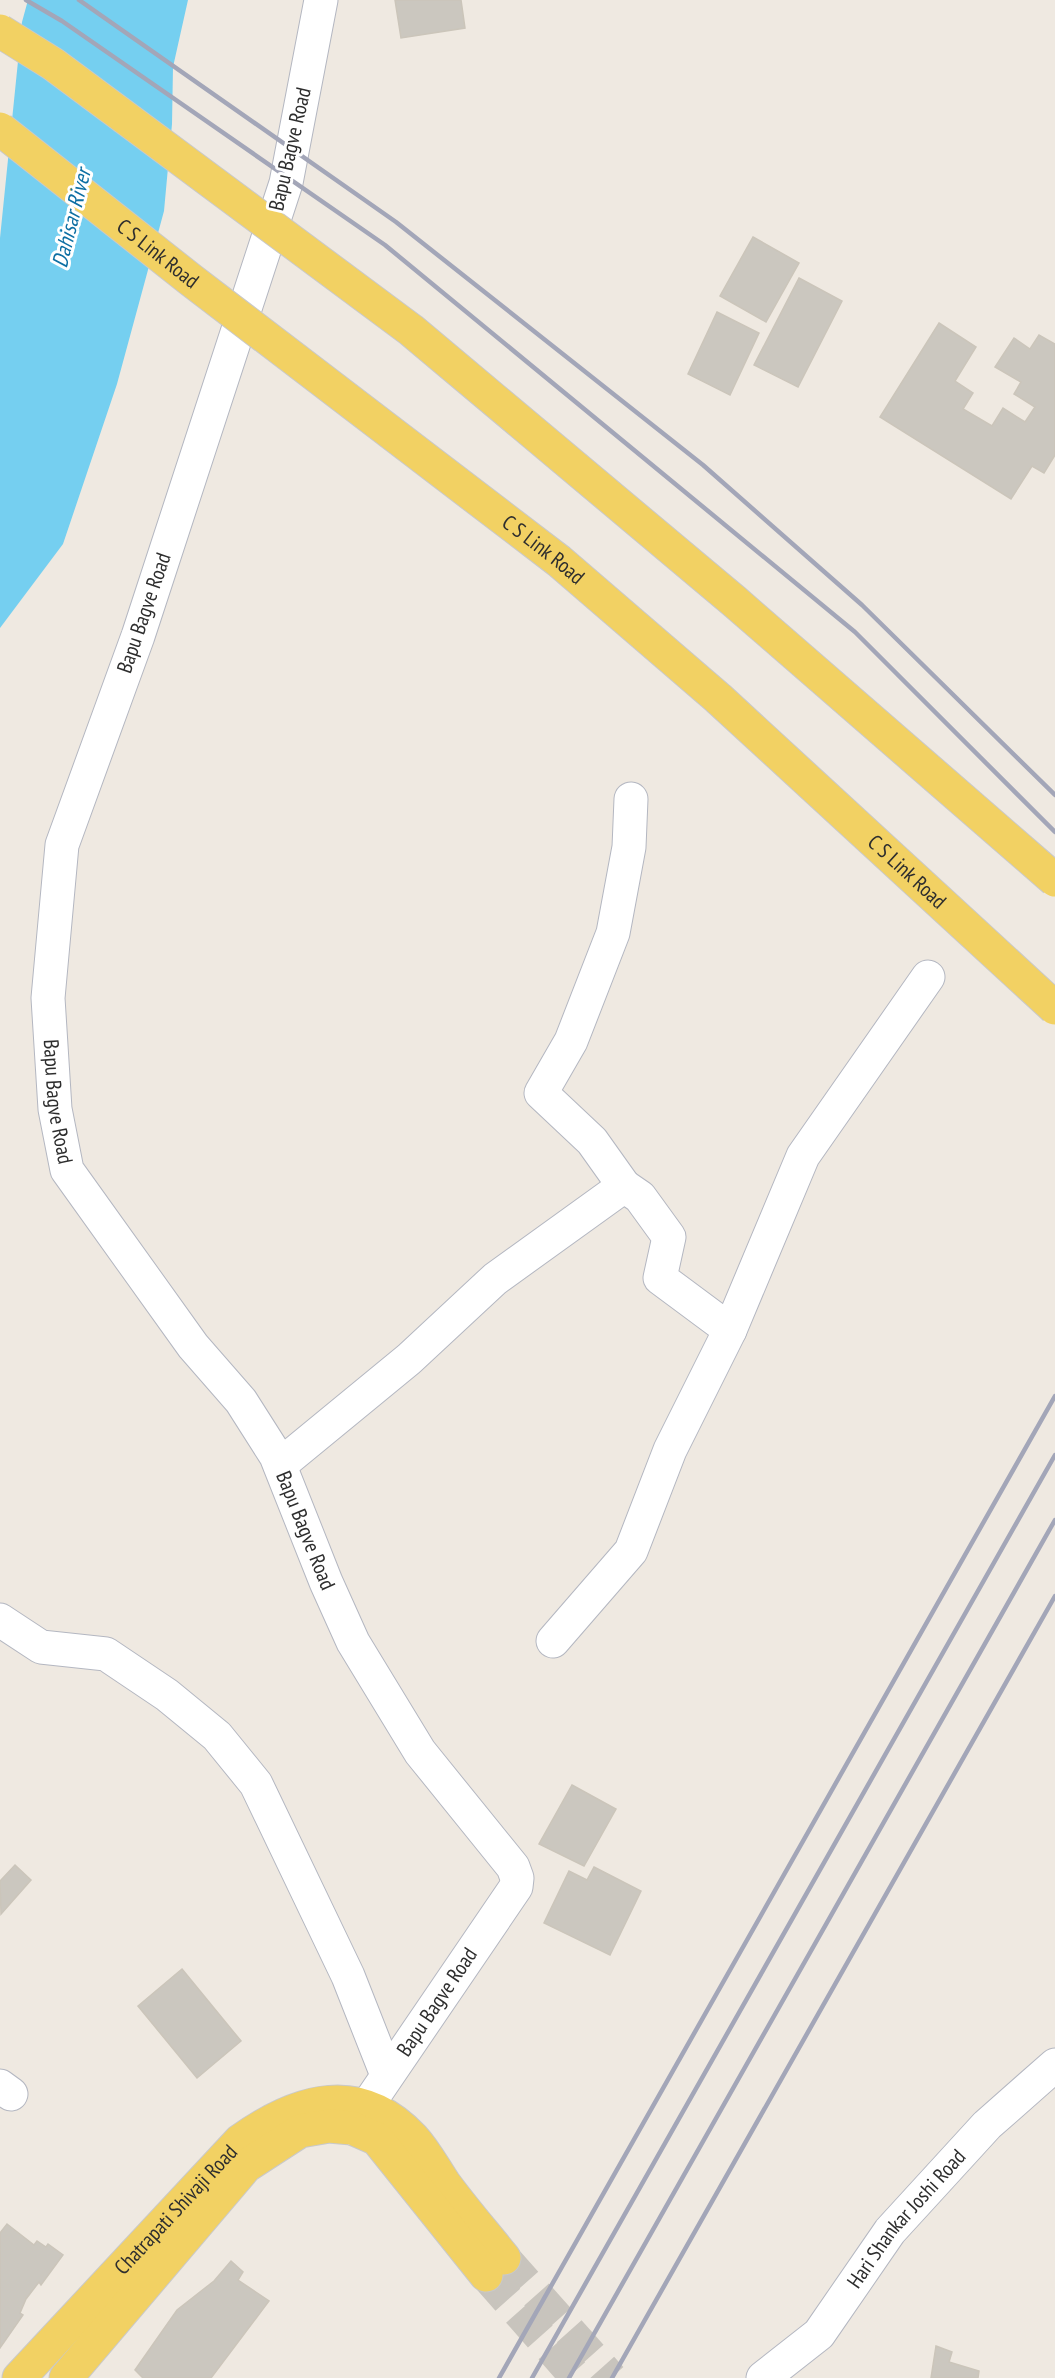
<svg xmlns="http://www.w3.org/2000/svg" width="1055" height="2378" viewBox="0 0 1055 2378" font-family="'PT Sans Narrow',sans-serif">
<style>
.water{fill:#75cff0}
.building{fill:#cbc7bf;stroke:#cbc5ba;stroke-width:1.5}
.lines{fill:none;stroke-linecap:round;stroke-linejoin:round}
.major-tunnel{stroke:#c8c4bd;stroke-width:33;stroke-dasharray:33 16;stroke-linecap:butt}
.minor-casing{stroke:#b4b7c1;stroke-width:35}
.major-casing{stroke:#c9c9c9;stroke-width:35}
.minor{stroke:#fff;stroke-width:33}
.major{stroke:#f2d163;stroke-width:33}
.rail{stroke:#a3a6b8;stroke-width:4.5}
.major-bridge-casing{stroke:#c9c9c9;stroke-width:35;stroke-linecap:butt}
.major-bridge{stroke:#f2d163;stroke-width:33}
.labels{text-anchor:middle;stroke-width:6;stroke-linejoin:round;paint-order:stroke}
.street-label{font-size:21px;fill:#2e2e2e;stroke:#fff}
.water-label{font-size:22px;font-style:italic;fill:#0d6fa3;stroke:#fff}
</style>
<rect width="100%" height="100%" fill="#efe9e1"/>
<path class="water" d="M28,0H188L173,67L172,124L164,211L117,384L63,544L0,628V238L22,22Z"/>
<path class="building" d="M395,0H461L465,28L401,38Z
M753,237L799,263L766,322L720,296Z
M799,278L842,301L798,387L754,365Z
M717,312L759,333L730,395L688,374Z
M939,323L976,347L955,381L973,393L963,409L992,426L1003,408L1025,422L1035,407L1014,394L1021,382L995,367L1014,338L1030,349L1039,335L1055,344V455L1044,473L1032,466L1011,499L880,417Z
M572,1785L616,1809L584,1866L539,1844Z
M15,1865L31,1880L1,1914L0,1881Z
M594,1867L641,1891L610,1955L544,1923L569,1871L587,1880Z
M182,1969L241,2041L197,2078L138,2006Z
M7,2224L34,2245L37,2241L46,2247L48,2244L63,2255L41,2285L39,2282L26,2299L20,2313L23,2315L0,2348V2233Z
M231,2261L243,2272L238,2280L269,2301L211,2378H143L135,2370L177,2310L214,2281Z
M936,2346L952,2352L949,2362L979,2371L978,2378H931Z"/>
<g class="lines">
<path class="major-tunnel" d="M504,2258L611,2378
M486,2275L577,2378"/>
<defs>
<g id="minor">
<path id="s1" d="M321,0L286,183L138,636L62,845L48,998L55,1109L67,1170L193,1346L241,1401L276,1456L326,1582L353,1642L420,1752L513,1867L517,1878L516,1887L352,2128"/>
<path d="M624,1186L592,1141L541,1093L571,1041L613,933L629,847L631,799"/>
<path d="M280,1465L409,1359L495,1279L624,1186L640,1197L669,1237L660,1278L730,1330L803,1156L928,977"/>
<path d="M0,1620L41,1647L106,1654L167,1695L217,1736L256,1784L348,1976L387,2075"/>
<path d="M553,1641L631,1551L670,1450L730,1330"/>
<path d="M0,2086L11,2094"/>
<path id="s2" d="M763,2378L819,2334L890,2231L987,2125L1055,2065"/>
</g>
<g id="major">
<path id="s3" d="M19,2378L240,2141C297,2100 358,2080 413,2138C425,2151 434,2168 444,2183C463,2209 484,2233 504,2258"/>
<path d="M66,2378L246,2166L300,2131L329,2126L352,2128L377,2139L486,2275"/>
</g>
</defs>
<use href="#minor" class="minor-casing"/>
<use href="#major" class="major-casing"/>
<use href="#minor" class="minor"/>
<use href="#major" class="major"/>
<path class="rail" d="M26,0L62,21L385,245L855,632L1055,832
M79,0L396,222L703,465L862,605L1055,795
M499,2378L1055,1396
M532,2378L1055,1455
M569,2378L1055,1520
M612,2378L1055,1596"/>
<defs>
<g id="major-bridge">
<path d="M0,31L53,64L411,330L734,601L1055,880"/>
<path id="s4" d="M0,129L191,280L559,561L718,698L1055,1008"/>
</g>
</defs>
<use href="#major-bridge" class="major-bridge-casing"/>
<use href="#major-bridge" class="major-bridge"/>
</g>
<g class="labels">
<g class="street-label">
<text transform="translate(290 149) rotate(-77)" y="7">Bapu Bagve Road</text>
<text dy="7" stroke="none"><textPath href="#s4" startOffset="201">C S Link Road</textPath></text>
<text dy="7" stroke="none"><textPath href="#s4" startOffset="687">C S Link Road</textPath></text>
<text transform="translate(144 613) rotate(-71)" y="7">Bapu Bagve Road</text>
<text dy="7" stroke="none"><textPath href="#s4" startOffset="1173">C S Link Road</textPath></text>
<text dy="7" stroke="none"><textPath href="#s1" startOffset="1143">Bapu Bagve Road</textPath></text>
<text dy="7" stroke="none"><textPath href="#s1" startOffset="1647">Bapu Bagve Road</textPath></text>
<text transform="translate(437 2002) rotate(-56)" y="7">Bapu Bagve Road</text>
<text dy="7" stroke="none"><textPath href="#s3" startOffset="230">Chatrapati Shivaji Road</textPath></text>
<text dy="7" stroke="none"><textPath href="#s2" startOffset="216">Hari Shankar Joshi Road</textPath></text>
</g>
<g class="water-label">
<text transform="translate(71 218) rotate(-76)" y="8">Dahisar River</text>
</g>
</g>
</svg>
